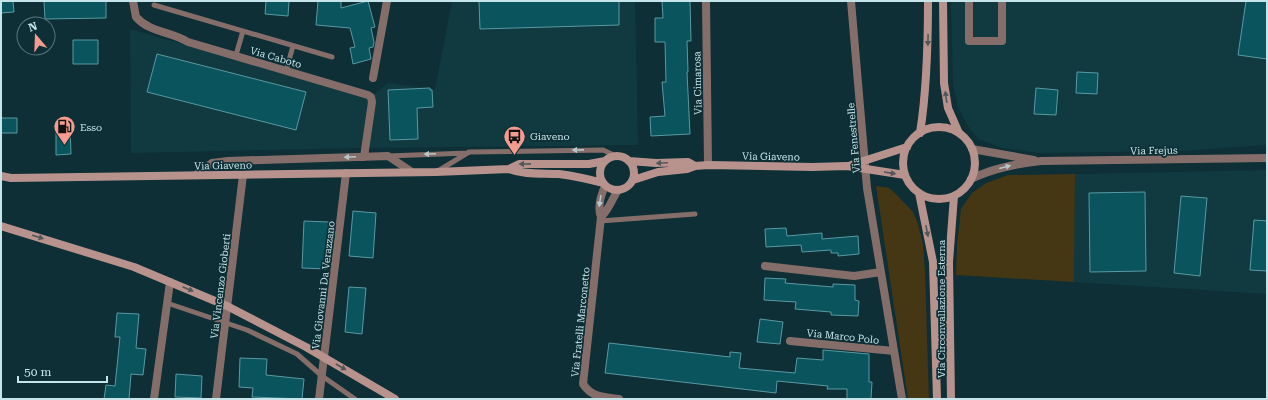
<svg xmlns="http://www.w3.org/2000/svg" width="1268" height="400" viewBox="0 0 1268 400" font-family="'Roboto Serif',serif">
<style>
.built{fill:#103a3f}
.green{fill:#453713}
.building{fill:#0a545d;stroke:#5a99a3}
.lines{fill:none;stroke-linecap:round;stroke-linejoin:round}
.service{stroke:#856e6a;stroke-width:5}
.minor{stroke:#856e6a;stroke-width:8}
.tertiary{stroke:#856e6a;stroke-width:8}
.secondary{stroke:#b8938e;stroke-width:8}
.oneway{fill:#515759}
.oneway2{fill:#b6c7ca}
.labels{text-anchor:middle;stroke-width:3.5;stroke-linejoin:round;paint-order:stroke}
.street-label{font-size:10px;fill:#c6e5ea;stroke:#0d2f35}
.poi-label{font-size:10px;fill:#c6e5ea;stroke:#0d2f35;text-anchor:start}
</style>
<rect width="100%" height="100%" fill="#0d2f35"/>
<path class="built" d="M452,1H635L638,145L364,148L131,153L130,29L172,41L236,56L371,97L388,83L435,89Z
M951,1H1267V145L1183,151L1040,153L1002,148L978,139L967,125L958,107L953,84Z
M1267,170V294L1074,282L1075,174Z"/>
<path class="green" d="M1075,174L1074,282L956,275L957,245L961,209L972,193L986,183L1008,175Z
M876,186L889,188L896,194L913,212L918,224L923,245L925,272L929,399H908Z"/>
<path class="building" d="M1,1H13L14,12L1,13Z
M44,1H106V18L45,19Z
M266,1H289L288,16L265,14Z
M318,1H341V8L368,1L375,27L371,28L374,42L373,47L369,48L371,59L353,64L350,48L355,47L350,28L316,25Z
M479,1H619V25L480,29Z
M662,1H690L691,41H687L688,72H687L690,134L651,136L650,117L665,116L662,82H666L665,42H655V18H663Z
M1246,1H1267V59L1238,55Z
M73,40H98V64H73Z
M157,54L306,92L296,130L147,92Z
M1077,72L1098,73L1097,94L1076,93Z
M430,88V90H432L433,107L417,108L418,139L390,140L388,90Z
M1036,88L1058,90L1056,115L1034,114Z
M1,118H17V133H1Z
M56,124H70L71,154L56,155Z
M1145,192L1146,271L1090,272L1089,193Z
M1181,196L1207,198L1200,276L1174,273Z
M353,211L376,213L373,258L349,256Z
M1254,220L1267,221V271L1250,270Z
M304,221L329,222L327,269L302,268Z
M786,228L787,236L822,233V239L858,236L859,254L838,256V253H831V250L802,252L801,245L766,247L765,229Z
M765,278L786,279L785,283L833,287V284L855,285V300L859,301L858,316L831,315V312L795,309L796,302L764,300Z
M349,287L366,288L362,334L345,332Z
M117,313L139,314L136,348L146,349L143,375L131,374L129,399H104L106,385L115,386L120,337H115Z
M760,319L783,322L780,344L757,342Z
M609,343L730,357V352L741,353L739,368L795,373L797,358L823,360V350L869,354V382H872L871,399H847V389H827L828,386L777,381L776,393L605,373Z
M240,358L267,359L266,375L304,379L302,399L252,397L253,388L239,387Z
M176,374L202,376L201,398L175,397Z"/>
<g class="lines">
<path class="service" d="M154,5L332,57
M236,55L243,31
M286,71L293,46
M388,156L468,153
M438,171L469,152L603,150L616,156
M600,221L695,214
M167,303L247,330L297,354L322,376L355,399"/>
<path class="minor" d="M133,1L136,17C150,33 171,31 188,42L368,95L371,97L372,102L364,157
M706,1L708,165
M851,1L867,188L902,399
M969,1V41H1002V1
M373,78L387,1
M196,175L212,163L228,161L388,156L412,172
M605,186C601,195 597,207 601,217L583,384C592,398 605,397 619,399
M601,217C609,210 612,199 618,190
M765,266L854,276L881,272
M790,341L894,351
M154,399L170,282
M216,399L243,175
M319,399L346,173"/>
<path class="tertiary" d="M972,149L1034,160
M971,179C993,168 1017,164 1041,161L1267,158"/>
<path class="secondary" d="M943,1L944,83L948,108L959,133
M903 163a36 36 0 1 1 72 0a36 36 0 1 1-72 0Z
M920,133C927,89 928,46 928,1
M600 173a17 17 0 1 1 34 0a17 17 0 1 1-34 0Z
M629,161L656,163L688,162L695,166
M851,165L907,147
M509,169L519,164H589L605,161
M1,176L11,178L436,172L509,169C525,175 542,173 559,174C574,176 588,179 603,183
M633,180L658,172L687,169L695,166L708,165L812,167L847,166L905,175
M919,193L933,262L937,399
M1,226L134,267L227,306L306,347L395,399
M951,399L949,262L954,196"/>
</g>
<defs><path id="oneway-solid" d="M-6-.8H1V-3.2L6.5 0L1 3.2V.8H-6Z"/></defs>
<g class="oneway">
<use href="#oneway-solid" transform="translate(928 40) rotate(91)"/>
<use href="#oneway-solid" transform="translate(946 97) rotate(-98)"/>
<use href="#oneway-solid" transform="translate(662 163) rotate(178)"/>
<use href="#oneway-solid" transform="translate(525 164) rotate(179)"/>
<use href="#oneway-solid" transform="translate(890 173) rotate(9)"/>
<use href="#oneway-solid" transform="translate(927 231) rotate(79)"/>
<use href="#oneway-solid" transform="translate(38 237) rotate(17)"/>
<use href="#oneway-solid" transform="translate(188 289) rotate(23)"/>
<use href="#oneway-solid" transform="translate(341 367) rotate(30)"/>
</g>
<g class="oneway2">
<use href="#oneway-solid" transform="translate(578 150) rotate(179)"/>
<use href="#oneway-solid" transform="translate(430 154) rotate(178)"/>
<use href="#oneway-solid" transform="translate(350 157) rotate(178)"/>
<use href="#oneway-solid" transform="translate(1005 167) rotate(-15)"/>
<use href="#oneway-solid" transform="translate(600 201) rotate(99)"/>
</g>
<defs>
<symbol id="fuel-pin" viewBox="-11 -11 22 30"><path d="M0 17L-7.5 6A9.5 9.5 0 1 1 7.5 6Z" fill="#f59c90" stroke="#0d2f35"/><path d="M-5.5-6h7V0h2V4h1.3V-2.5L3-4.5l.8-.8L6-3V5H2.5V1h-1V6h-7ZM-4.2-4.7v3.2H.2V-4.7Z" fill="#111"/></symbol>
<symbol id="bus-pin" viewBox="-11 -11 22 30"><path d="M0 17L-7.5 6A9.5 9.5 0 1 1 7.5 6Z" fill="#f59c90" stroke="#0d2f35"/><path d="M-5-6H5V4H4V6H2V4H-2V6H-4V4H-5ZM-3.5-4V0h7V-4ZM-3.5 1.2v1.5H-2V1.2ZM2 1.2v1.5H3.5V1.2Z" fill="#111"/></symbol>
</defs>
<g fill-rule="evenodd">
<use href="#fuel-pin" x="52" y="114" width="25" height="34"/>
<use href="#bus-pin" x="502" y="124" width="25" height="34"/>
</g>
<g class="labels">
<g class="street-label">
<text transform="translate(276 57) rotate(16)" y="4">Via Caboto</text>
<text transform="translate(697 83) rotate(-91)" y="4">Via Cimarosa</text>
<text transform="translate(853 138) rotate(-95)" y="4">Via Fenestrelle</text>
<text transform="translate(1154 150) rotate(-1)" y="4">Via Frejus</text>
<text transform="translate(771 156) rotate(1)" y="4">Via Giaveno</text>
<text transform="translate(223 165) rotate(-1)" y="4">Via Giaveno</text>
<text transform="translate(323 285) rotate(-83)" y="4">Via Giovanni Da Verazzano</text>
<text transform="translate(220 286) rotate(-83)" y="4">Via Vincenzo Gioberti</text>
<text transform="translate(941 309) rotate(-90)" y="4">Via Circonvallazione Esterna</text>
<text transform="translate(580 322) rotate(-84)" y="4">Via Fratelli Marconetto</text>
<text transform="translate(843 336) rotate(6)" y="4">Via Marco Polo</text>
</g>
<g class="poi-label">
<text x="80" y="131">Esso</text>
<text x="530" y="140">Giaveno</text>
</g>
</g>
<rect width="1268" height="400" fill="none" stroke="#c6e5ea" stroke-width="4"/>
<g transform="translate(36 36) rotate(341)"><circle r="19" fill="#0d2f35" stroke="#57787d"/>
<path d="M0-3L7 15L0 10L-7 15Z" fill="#f59c90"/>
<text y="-6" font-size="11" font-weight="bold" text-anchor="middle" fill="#c6e5ea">N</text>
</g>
<path d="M18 376v6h89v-6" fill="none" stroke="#c6e5ea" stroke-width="2"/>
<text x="24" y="376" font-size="12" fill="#c6e5ea" stroke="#0d2f35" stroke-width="3" paint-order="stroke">50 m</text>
</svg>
